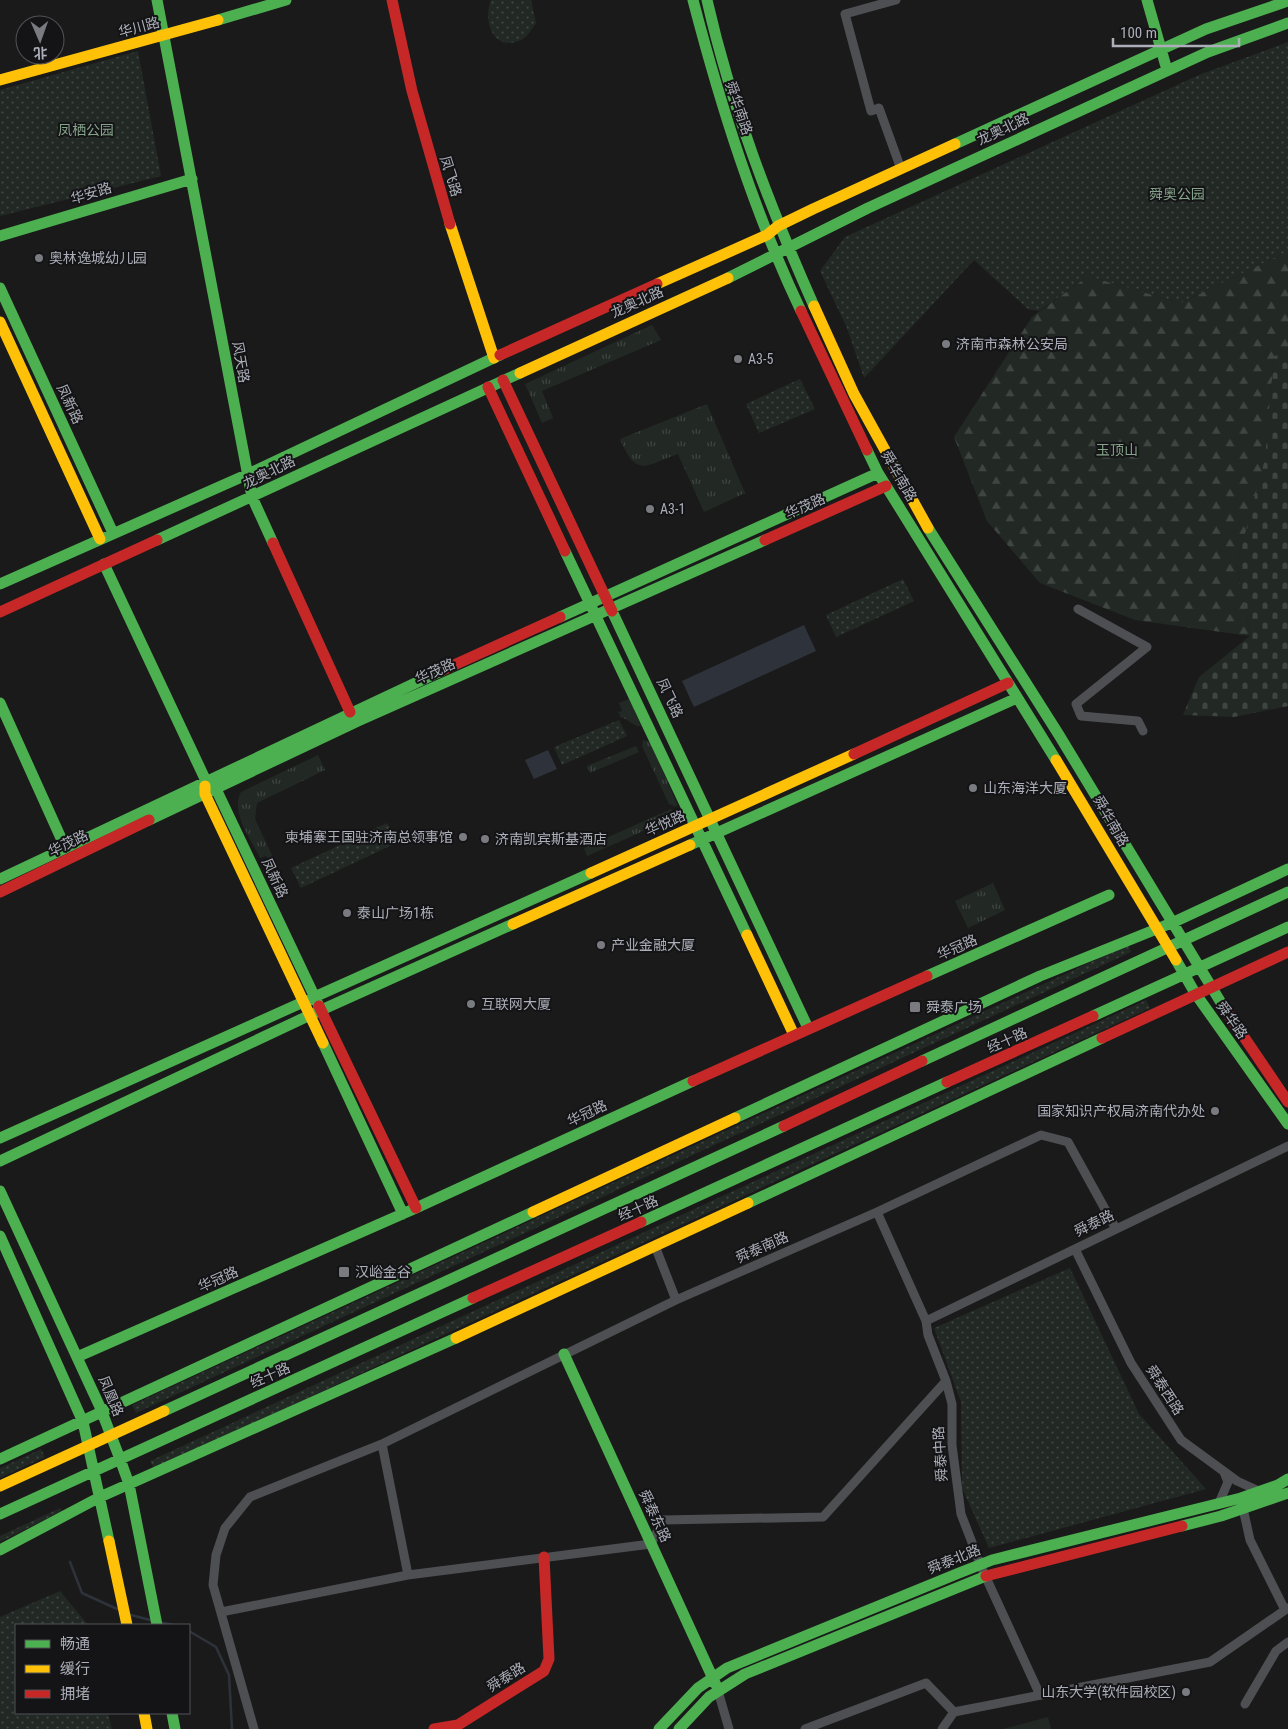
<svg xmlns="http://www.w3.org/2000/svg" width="1288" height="1729" viewBox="0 0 1288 1729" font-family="'Roboto Condensed','Noto Sans SC',sans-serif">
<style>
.grass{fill:url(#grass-tufts)}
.forest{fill:url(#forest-firs)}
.cemetery{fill:url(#cemetery-stones)}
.park{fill:url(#park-dots)}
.pitch{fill:#222924}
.water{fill:#2e333b}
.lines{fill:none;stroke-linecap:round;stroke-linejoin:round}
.stream{stroke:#2e333b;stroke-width:2.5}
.street{stroke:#4e4f53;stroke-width:9}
.fast{stroke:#4caf50;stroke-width:11}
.slow{stroke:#ffc107;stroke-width:11}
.jam{stroke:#c62828;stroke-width:11}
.poi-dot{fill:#797b81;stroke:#141416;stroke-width:2}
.labels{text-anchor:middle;stroke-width:4;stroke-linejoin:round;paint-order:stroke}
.street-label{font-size:14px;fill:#acafb9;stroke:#141416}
.park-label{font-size:14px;fill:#85a38a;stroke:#141416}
.poi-label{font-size:14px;fill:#acafb9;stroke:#141416;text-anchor:start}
</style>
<defs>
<pattern id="grass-tufts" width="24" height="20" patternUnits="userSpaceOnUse" patternTransform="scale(1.25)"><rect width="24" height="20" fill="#222924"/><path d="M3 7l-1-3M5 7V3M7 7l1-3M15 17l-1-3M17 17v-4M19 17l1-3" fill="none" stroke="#3f4642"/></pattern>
<pattern id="forest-firs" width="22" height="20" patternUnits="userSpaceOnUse" patternTransform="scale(1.25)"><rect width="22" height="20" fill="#222924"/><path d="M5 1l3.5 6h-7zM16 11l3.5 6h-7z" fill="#3f4642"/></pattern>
<pattern id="cemetery-stones" width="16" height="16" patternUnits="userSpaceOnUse" patternTransform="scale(1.25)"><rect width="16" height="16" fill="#222924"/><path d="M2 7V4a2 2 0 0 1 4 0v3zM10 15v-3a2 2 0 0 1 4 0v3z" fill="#3f4642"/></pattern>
<pattern id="park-dots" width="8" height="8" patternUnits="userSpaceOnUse" patternTransform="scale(1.25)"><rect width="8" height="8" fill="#222924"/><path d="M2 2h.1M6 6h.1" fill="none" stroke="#3f4642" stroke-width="1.8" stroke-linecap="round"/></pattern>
</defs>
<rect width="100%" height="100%" fill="#1a1a1a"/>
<path class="grass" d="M652,325L661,340L542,391L553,418L542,423L525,384Z
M707,404L745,493L704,512L678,454C646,465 637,479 620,439Z
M629,699L641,726H637L620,716L618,712L622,711L619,703Z
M643,740L650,742L677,804L676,807L669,804L642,746Z
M636,746L639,752L590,773L587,766Z
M318,755L325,770L257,803L255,819L278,868L266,856L260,858C251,839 230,812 241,792Z
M671,809L675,817L587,856L584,848Z
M993,883L1005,910L968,928L955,901Z"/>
<path class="forest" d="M1288,251V353L1274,356L1265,461L1237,564L1250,636L1135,620L1040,583L987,521L954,437L1032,317L1088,276L1181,303Z"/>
<path class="cemetery" d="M1288,353V706L1234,717L1183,715L1199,677L1250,636L1237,564L1265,459L1274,356Z"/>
<path class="park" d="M491,0H531L536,23C532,28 529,35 523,39C495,54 482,23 491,0Z
M1288,42V251L1181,303L1088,276L1039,311L1028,309L974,260L864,378L847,328L820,271L845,237L1199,75Z
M138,51L161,176L0,216V90Z
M800,379L815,409L759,433L746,404Z
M903,579L914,601L836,637L826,615Z
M619,720L627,736L562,765L554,747Z
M387,823L396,843L301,888L291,868Z
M1128,945L1131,952L136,1413L132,1405Z
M1146,1000L1150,1008L154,1469L150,1461Z
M1070,1268L1139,1414L1206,1489L989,1548L962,1488L961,1402L934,1328Z
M41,1449L45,1457L0,1478V1468Z
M60,1508L62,1511L0,1542V1536Z
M60,1591L88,1625H16V1713H108L112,1729H0V1617Z"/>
<path class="pitch" d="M1048,1717L1051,1729H1003Z"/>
<path class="water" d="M804,625L816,651L694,707L682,681Z
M548,750L557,769L534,779L525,760Z"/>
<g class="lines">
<path class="stream" d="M70,1562L82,1593L117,1609
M131,1615L150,1620
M163,1623L174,1625
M189,1631L216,1647L229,1675L232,1729"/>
<path class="street" d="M896,0L845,14L871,111L879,108L901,169
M1078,609L1147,647L1076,704L1081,716L1138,721L1143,731
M877,1212L926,1321
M655,1246L676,1300
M1075,1249L1131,1363L1181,1440L1237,1481L1261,1492
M382,1444L408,1575L651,1544L663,1520L823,1517L946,1381
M1219,1503L1228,1482L1224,1472
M1242,1504L1250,1540L1285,1610
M221,1612L408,1575
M718,1691L729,1729
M1040,1695L983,1571L961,1514L952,1445V1404L946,1381L928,1335L926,1321L1288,1146
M1245,1704L1276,1651L1288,1642
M254,1729L213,1585L216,1555L225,1528L250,1497L382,1444L676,1300L877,1212L1041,1135L1068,1142L1116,1229
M805,1729L926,1683L954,1712
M942,1729L954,1712L1210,1662L1288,1608"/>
<path class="fast" d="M157,0L252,497L273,543
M693,0C721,107 754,212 801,311
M707,0C731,106 770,207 814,306
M1147,0L1167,70
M218,20L286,0
M955,144L1206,29L1288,1
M0,236L192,179
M728,278L868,208L1208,52L1288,23
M0,288L113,533
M867,450L878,473L1056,760
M928,528L1059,735L1223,1006
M157,540L520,373
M565,551L747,935
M104,564L206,781L216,789L319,1006
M0,584L246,475L500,355
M612,611L808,1028
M560,617L878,473
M0,703L65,847
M149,820L358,721L765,540
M690,845L1017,698
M0,879L443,670
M1176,960L1195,993L1288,1124
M927,976L1109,895
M1093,1016L1288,927
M323,1043L403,1214
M922,1061L1288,892
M735,1118L1040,976L1174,922L1288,869
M0,1138L591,873
M0,1161L308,1016L513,924
M0,1191L100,1407L120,1459L129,1484L157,1625
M748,1203L1102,1038
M641,1222L947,1082
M0,1236L83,1422L109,1541
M564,1354L716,1685
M77,1357L416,1208L693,1081
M164,1411L784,1126
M0,1459L533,1212
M0,1514L473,1298
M1182,1526L1221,1516L1288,1493
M0,1550L100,1497L456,1338
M172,1713L175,1729
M659,1729L698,1688L727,1668L959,1573L992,1560L1241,1498L1278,1485L1288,1479
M679,1729L709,1697L745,1674L986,1576"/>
<path class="slow" d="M0,80L218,20
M450,224L494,358
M657,284L767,235L778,226L813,209L955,144
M814,306L854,394L928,528
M0,322L100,539
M520,373L728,278
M1056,760L1176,960
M205,786V794L323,1043
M591,873L854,754
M513,924L690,845
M747,935L794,1035
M533,1212L735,1118
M456,1338L748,1203
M0,1486L164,1411
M109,1541L127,1625
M144,1713L147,1729"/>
<path class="jam" d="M392,0L412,91L450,224
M801,311L867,450
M500,355L657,284
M503,380L612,611
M488,387L565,551
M765,540L886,486
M273,543L350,712
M0,612L157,540
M443,670L560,617
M854,754L1008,683
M0,892L149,820
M319,1006L416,1208
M1223,1006L1288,1102
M1102,1038L1288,952
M693,1081L927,976
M947,1082L1093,1016
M784,1126L922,1061
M473,1298L641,1222
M986,1576L1182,1526
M434,1729L458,1725L544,1671L549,1659L544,1557"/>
</g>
<g class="poi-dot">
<circle cx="39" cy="258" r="5"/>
<circle cx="946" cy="344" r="5"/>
<circle cx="738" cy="359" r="5"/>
<circle cx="650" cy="509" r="5"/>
<circle cx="973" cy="788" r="5"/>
<circle cx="463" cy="837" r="5"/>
<circle cx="485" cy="839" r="5"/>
<circle cx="347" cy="913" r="5"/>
<circle cx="601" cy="945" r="5"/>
<circle cx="471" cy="1004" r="5"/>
<rect x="909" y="1001" width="12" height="12" rx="2.5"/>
<circle cx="1215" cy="1111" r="5"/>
<rect x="338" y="1266" width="12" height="12" rx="2.5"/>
<circle cx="1186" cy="1692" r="5"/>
</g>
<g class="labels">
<g class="street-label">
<text transform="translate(139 27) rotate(-15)" y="5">华川路</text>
<text transform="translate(739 108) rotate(71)" y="5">舜华南路</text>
<text transform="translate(1003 129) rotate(-25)" y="5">龙奥北路</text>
<text transform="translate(451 176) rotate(73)" y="5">凤飞路</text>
<text transform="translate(91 193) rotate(-17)" y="5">华安路</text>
<text transform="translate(637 302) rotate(-24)" y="5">龙奥北路</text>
<text transform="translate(241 362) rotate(80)" y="5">风天路</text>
<text transform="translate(70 404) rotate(65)" y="5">凤新路</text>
<text transform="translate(269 472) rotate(-26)" y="5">龙奥北路</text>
<text transform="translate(899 476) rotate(60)" y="5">舜华南路</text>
<text transform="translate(805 506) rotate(-24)" y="5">华茂路</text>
<text transform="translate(435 671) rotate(-24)" y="5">华茂路</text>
<text transform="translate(670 698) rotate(65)" y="5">凤飞路</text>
<text transform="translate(1111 821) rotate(60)" y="5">舜华南路</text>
<text transform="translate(665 823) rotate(-24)" y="5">华悦路</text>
<text transform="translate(68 843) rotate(-26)" y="5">华茂路</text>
<text transform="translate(275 878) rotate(65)" y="5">凤新路</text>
<text transform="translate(957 947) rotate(-24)" y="5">华冠路</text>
<text transform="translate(1232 1020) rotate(55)" y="5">舜华路</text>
<text transform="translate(1007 1040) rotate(-24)" y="5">经十路</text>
<text transform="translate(587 1113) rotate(-25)" y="5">华冠路</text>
<text transform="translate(638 1208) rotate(-24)" y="5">经十路</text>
<text transform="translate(1094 1223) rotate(-26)" y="5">舜泰路</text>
<text transform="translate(762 1247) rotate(-24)" y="5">舜泰南路</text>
<text transform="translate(218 1279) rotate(-24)" y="5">华冠路</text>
<text transform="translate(270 1375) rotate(-24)" y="5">经十路</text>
<text transform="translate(1165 1390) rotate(57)" y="5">舜泰西路</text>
<text transform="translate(111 1396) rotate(67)" y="5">凤凰路</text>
<text transform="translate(940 1454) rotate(-94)" y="5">舜泰中路</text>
<text transform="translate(655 1516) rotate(65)" y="5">舜泰东路</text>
<text transform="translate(954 1559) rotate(-22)" y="5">舜泰北路</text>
<text transform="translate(506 1677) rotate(-32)" y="5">舜泰路</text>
</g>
<g class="park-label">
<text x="86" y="135">凤栖公园</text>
<text x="1177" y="199">舜奥公园</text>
<text x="1117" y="455">玉顶山</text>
</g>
<g class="poi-label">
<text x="49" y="263">奥林逸城幼儿园</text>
<text x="956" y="349">济南市森林公安局</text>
<text x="748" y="364">A3-5</text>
<text x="660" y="514">A3-1</text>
<text x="983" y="793">山东海洋大厦</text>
<text x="453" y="842" text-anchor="end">柬埔寨王国驻济南总领事馆</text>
<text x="495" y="844">济南凯宾斯基酒店</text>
<text x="357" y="918">泰山广场1栋</text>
<text x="611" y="950">产业金融大厦</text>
<text x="481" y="1009">互联网大厦</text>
<text x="926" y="1012">舜泰广场</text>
<text x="1205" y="1116" text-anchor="end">国家知识产权局济南代办处</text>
<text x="355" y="1277">汉峪金谷</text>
<text x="1176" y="1697" text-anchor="end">山东大学(软件园校区)</text>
</g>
</g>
<rect x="15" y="1624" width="175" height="90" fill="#141416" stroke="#515257"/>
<rect x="25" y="1640" width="25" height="8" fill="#4caf50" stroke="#515257"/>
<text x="60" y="1649" font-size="15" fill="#acafb9">畅通</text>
<rect x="25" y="1665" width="25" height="8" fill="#ffc107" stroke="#515257"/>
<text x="60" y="1674" font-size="15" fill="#acafb9">缓行</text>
<rect x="25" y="1690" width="25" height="8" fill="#c62828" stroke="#515257"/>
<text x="60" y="1699" font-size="15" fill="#acafb9">拥堵</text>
<g transform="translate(40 40) rotate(178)"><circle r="24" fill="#141416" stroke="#515257"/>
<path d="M0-4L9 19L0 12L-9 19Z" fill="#797b81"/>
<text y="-8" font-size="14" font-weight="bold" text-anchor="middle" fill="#acafb9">北</text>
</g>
<path d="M1113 38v8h126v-8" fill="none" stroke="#acafb9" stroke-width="2.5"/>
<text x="1120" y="38" font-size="15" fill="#acafb9" stroke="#141416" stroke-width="4" paint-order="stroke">100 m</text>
</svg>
